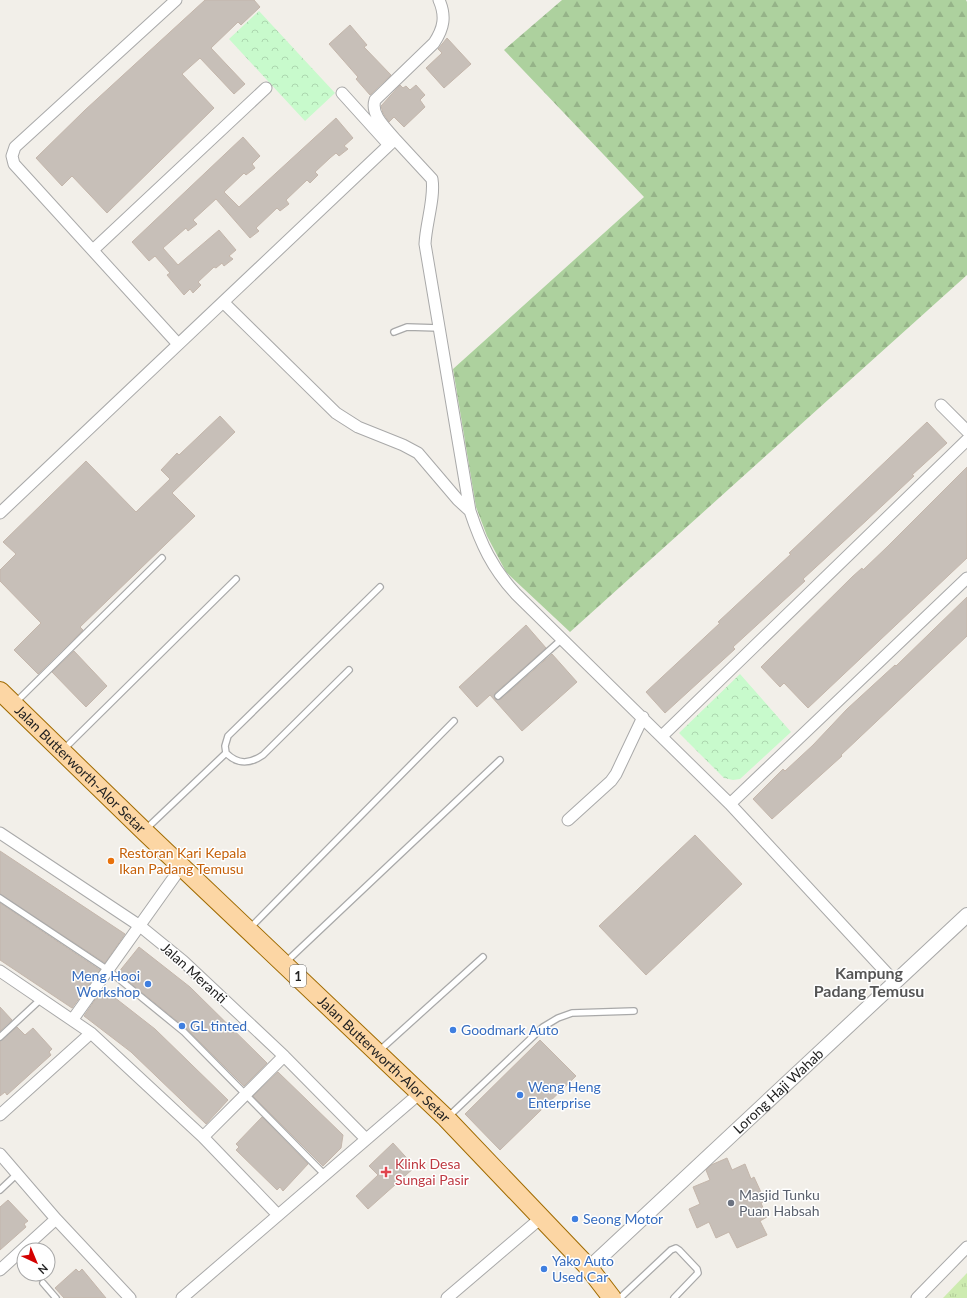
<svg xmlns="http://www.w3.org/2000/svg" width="967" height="1298" viewBox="0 0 967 1298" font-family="Lato,sans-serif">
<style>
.grass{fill:url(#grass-tufts)}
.forest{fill:url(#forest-firs)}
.park{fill:url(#park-crowns)}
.building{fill:#c7bfb8;stroke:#c4b6ab}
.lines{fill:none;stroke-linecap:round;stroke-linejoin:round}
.service-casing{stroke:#a9a9a9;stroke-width:8}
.minor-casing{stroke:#a9a9a9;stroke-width:13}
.tertiary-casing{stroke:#a9a9a9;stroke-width:16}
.primary-casing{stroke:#a06b00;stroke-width:20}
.service{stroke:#fff;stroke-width:5.5}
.minor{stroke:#fff;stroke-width:11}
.tertiary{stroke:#fff;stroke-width:14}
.primary{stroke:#fcd6a4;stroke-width:18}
.food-dot{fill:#e8710a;stroke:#fff;stroke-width:1.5}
.shop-dot{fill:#3f7fe0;stroke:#fff;stroke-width:1.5}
.health-dot{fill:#e0444e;stroke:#fff;stroke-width:1.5}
.worship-dot{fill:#6b7280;stroke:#fff;stroke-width:1.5}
.labels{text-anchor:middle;stroke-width:3;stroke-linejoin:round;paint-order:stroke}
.shield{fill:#fff;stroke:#646464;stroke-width:1}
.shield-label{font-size:13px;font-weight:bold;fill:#222}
.street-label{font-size:14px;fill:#222;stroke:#fff}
.food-label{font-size:14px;fill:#c56008;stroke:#fff;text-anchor:start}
.shop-label{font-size:14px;fill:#366cbe;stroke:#fff;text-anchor:start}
.health-label{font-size:14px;fill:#be3a42;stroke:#fff;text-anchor:start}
.worship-label{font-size:14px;fill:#5b616d;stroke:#fff;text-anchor:start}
.quarter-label{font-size:16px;font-weight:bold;fill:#555;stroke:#fff}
</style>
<defs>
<pattern id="grass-tufts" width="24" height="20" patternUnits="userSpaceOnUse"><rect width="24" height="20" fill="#cdebb0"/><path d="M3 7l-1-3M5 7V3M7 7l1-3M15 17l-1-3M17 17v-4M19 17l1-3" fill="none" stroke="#b0c997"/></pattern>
<pattern id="forest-firs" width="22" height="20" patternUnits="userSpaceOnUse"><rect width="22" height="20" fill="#add19e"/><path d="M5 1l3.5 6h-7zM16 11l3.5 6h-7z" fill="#95b388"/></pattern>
<pattern id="park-crowns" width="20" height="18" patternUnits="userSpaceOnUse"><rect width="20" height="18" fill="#c8facc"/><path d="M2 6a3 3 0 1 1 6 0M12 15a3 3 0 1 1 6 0" fill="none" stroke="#acd6af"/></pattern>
</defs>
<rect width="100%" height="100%" fill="#f2efe9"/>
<path class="grass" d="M967,1273V1298H943Z"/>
<path class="forest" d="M562,0H966L967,2V275L570,632L506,572L487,536L476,507L453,369L644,197L504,50Z"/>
<path class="park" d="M259,11L335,93L305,121L229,39Z
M740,674L791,732L740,779L733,780L724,778L679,733Z"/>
<path class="building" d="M205,0H254L260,7L241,25L238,22L211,48L245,84L234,94L200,58L182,74L214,108L107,213L72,176L62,186L36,158L85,110Z
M350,25L367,45L364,47L391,75L370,95L356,79L358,77L329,44Z
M447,38L471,64L444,88L426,68L442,53L438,49Z
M400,85L403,88L406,86L410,90L416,85L425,95L420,100L425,107L404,127L394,117L389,122L383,113L381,106Z
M336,118L353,138L344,146L348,149L339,156L336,153L330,158L315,172L318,175L310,183L307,180L286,200L289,204L280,211L277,208L256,228L259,231L250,238L216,199L193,220L197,224L188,231L186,228L163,248L178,265L219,230L236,250L229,256L233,259L224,266L222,263L216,268L214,267L198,282L201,285L193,293L190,289L184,295L167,275L170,273L155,256L149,261L132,242L243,137L260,156L252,164L255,168L246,175L244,173L224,192L239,207Z
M220,416L235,432L172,493L195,516L80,627L83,630L38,674L14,650L41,623L0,581V570L16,554L3,542L86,461L136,512L170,479L161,470L177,453L179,455Z
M927,422L947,443L912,475L914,476L867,520L803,579L805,581L733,647L735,649L665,713L646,692L720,623L718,622L791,554L789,553Z
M967,467V558L808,708L784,683L780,687L761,667L852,577L862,568L863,570L887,547Z
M967,597V636L841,755L842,756L772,819L753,799L783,769L785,771L813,745L847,709L895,665L896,666Z
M526,625L546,648L495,693V699H501L552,654L577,682L522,731L490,695L477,707L459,687Z
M74,651L107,686L86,707L52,672Z
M695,835L742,884L646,975L599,926Z
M0,851L125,934L105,963L0,894Z
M0,903L100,970L72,1008L0,960Z
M139,947L190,987L267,1063L244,1086L187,1029L118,973Z
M105,990L155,1029L228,1100L206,1124L131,1052L84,1016L101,991L103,993Z
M0,1007L12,1020L0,1031Z
M17,1027L25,1035L33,1028L52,1049L49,1052L51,1055L7,1095L5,1092L0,1096V1041Z
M540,1040L576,1076L500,1150L465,1114Z
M278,1072L343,1135L341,1148L323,1166L253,1096Z
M262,1117L308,1164L283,1191L280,1187L277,1190L236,1150L239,1147L236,1144Z
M393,1143L415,1167L368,1209L356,1196L378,1175L369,1166Z
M727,1158L732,1170L745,1164L751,1179L754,1177L765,1201L761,1203L767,1217L760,1221L767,1235L737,1248L729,1232L716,1238L709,1222L697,1228L689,1209L700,1204L693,1187L710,1180L706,1170L711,1165Z
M8,1200L28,1221L24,1224L26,1227L0,1250V1207Z
M76,1269L79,1272L82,1269L106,1298H64L55,1288Z"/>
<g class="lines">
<defs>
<path id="service" d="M394,332L407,327L439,328
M498,696L562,639
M16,702L162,558
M64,749L236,579
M226,753L225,746L228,736L380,587
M146,829L226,753C238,765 250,764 263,755L349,670
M0,898L108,970L184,1032L325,1175
M249,929L454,721
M286,962L500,760
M0,1037L41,999
M379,1051L483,957
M448,1117L543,1027L558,1018L572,1013L634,1011
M0,1190L17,1174
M43,1283L56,1298
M620,1298L671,1250L676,1248L679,1250L697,1269L698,1273L674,1298"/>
<path id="minor" d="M176,0L15,147L12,156L14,164L178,344
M342,93L389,145L395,139L432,179C435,198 426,223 425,244L470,511C481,544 492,568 516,594L730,804L895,982
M395,139C387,129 370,115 375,100L434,43C444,28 446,16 439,0
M93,250L266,88
M223,302L336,413L358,427L403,445L418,453L458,500L470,511
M941,405L967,431
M0,513L389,145
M662,736L967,440
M730,804L967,578
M568,820L611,781L616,774L643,717
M0,833L140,926L183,961L284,1056L366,1139
M0,971L91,1033L203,1137L278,1215
M73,1019L182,866
M0,1115L91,1033
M203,1137L284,1056
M0,1154L56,1219L130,1298
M0,1270L56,1219
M182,1298L420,1093
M447,1298L542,1217
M917,1298L967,1247"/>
<g id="tertiary">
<path id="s1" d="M589,1268L967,915"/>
</g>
<g id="primary">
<path id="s2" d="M0,691L144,831L446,1118L589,1268L612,1298"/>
</g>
</defs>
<use href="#service" class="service-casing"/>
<use href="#minor" class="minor-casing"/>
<use href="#tertiary" class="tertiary-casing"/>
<use href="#primary" class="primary-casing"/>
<use href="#service" class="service"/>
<use href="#minor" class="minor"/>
<use href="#tertiary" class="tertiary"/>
<use href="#primary" class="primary"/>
</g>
<circle class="food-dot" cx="111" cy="861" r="4"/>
<g class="shop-dot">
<circle cx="148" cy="984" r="4"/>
<circle cx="182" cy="1026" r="4"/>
<circle cx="453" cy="1030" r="4"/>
<circle cx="520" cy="1095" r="4"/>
<circle cx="575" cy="1219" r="4"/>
<circle cx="544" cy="1269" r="4"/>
</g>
<path class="health-dot" d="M384 1166h4v4h4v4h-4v4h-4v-4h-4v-4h4z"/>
<circle class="worship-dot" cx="731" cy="1203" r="4"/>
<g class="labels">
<rect class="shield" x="290" y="965" width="16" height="22" rx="3"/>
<g class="shield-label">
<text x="298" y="981">1</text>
</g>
<g class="street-label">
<text dy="5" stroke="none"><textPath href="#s2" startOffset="112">Jalan Butterworth-Alor Setar</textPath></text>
<text transform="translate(194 973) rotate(42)" y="5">Jalan Meranti</text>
<text dy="5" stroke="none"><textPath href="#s2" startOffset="532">Jalan Butterworth-Alor Setar</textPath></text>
<text dy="5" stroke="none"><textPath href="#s1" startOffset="259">Lorong Haji Wahab</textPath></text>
</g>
<g class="food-label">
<text x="119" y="858">Restoran Kari Kepala<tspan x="119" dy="16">Ikan Padang Temusu</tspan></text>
</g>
<g class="shop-label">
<text x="140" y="981" text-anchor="end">Meng Hooi<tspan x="140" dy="16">Workshop</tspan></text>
<text x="190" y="1031">GL tinted</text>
<text x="461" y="1035">Goodmark Auto</text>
<text x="528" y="1092">Weng Heng<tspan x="528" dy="16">Enterprise</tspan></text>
<text x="583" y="1224">Seong Motor</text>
<text x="552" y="1266">Yako Auto<tspan x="552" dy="16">Used Car</tspan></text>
</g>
<g class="health-label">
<text x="395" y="1169">Klink Desa<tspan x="395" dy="16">Sungai Pasir</tspan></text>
</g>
<g class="worship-label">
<text x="739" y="1200">Masjid Tunku<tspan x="739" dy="16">Puan Habsah</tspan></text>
</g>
<g class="quarter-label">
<text x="869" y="979">Kampung<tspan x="869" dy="18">Padang Temusu</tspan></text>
</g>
</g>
<g transform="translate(36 1262) rotate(136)"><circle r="19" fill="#ffffff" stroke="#a7a7a7"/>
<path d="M0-3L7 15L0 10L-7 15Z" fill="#d40000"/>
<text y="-6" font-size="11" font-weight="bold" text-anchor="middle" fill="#222222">N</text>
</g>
</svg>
